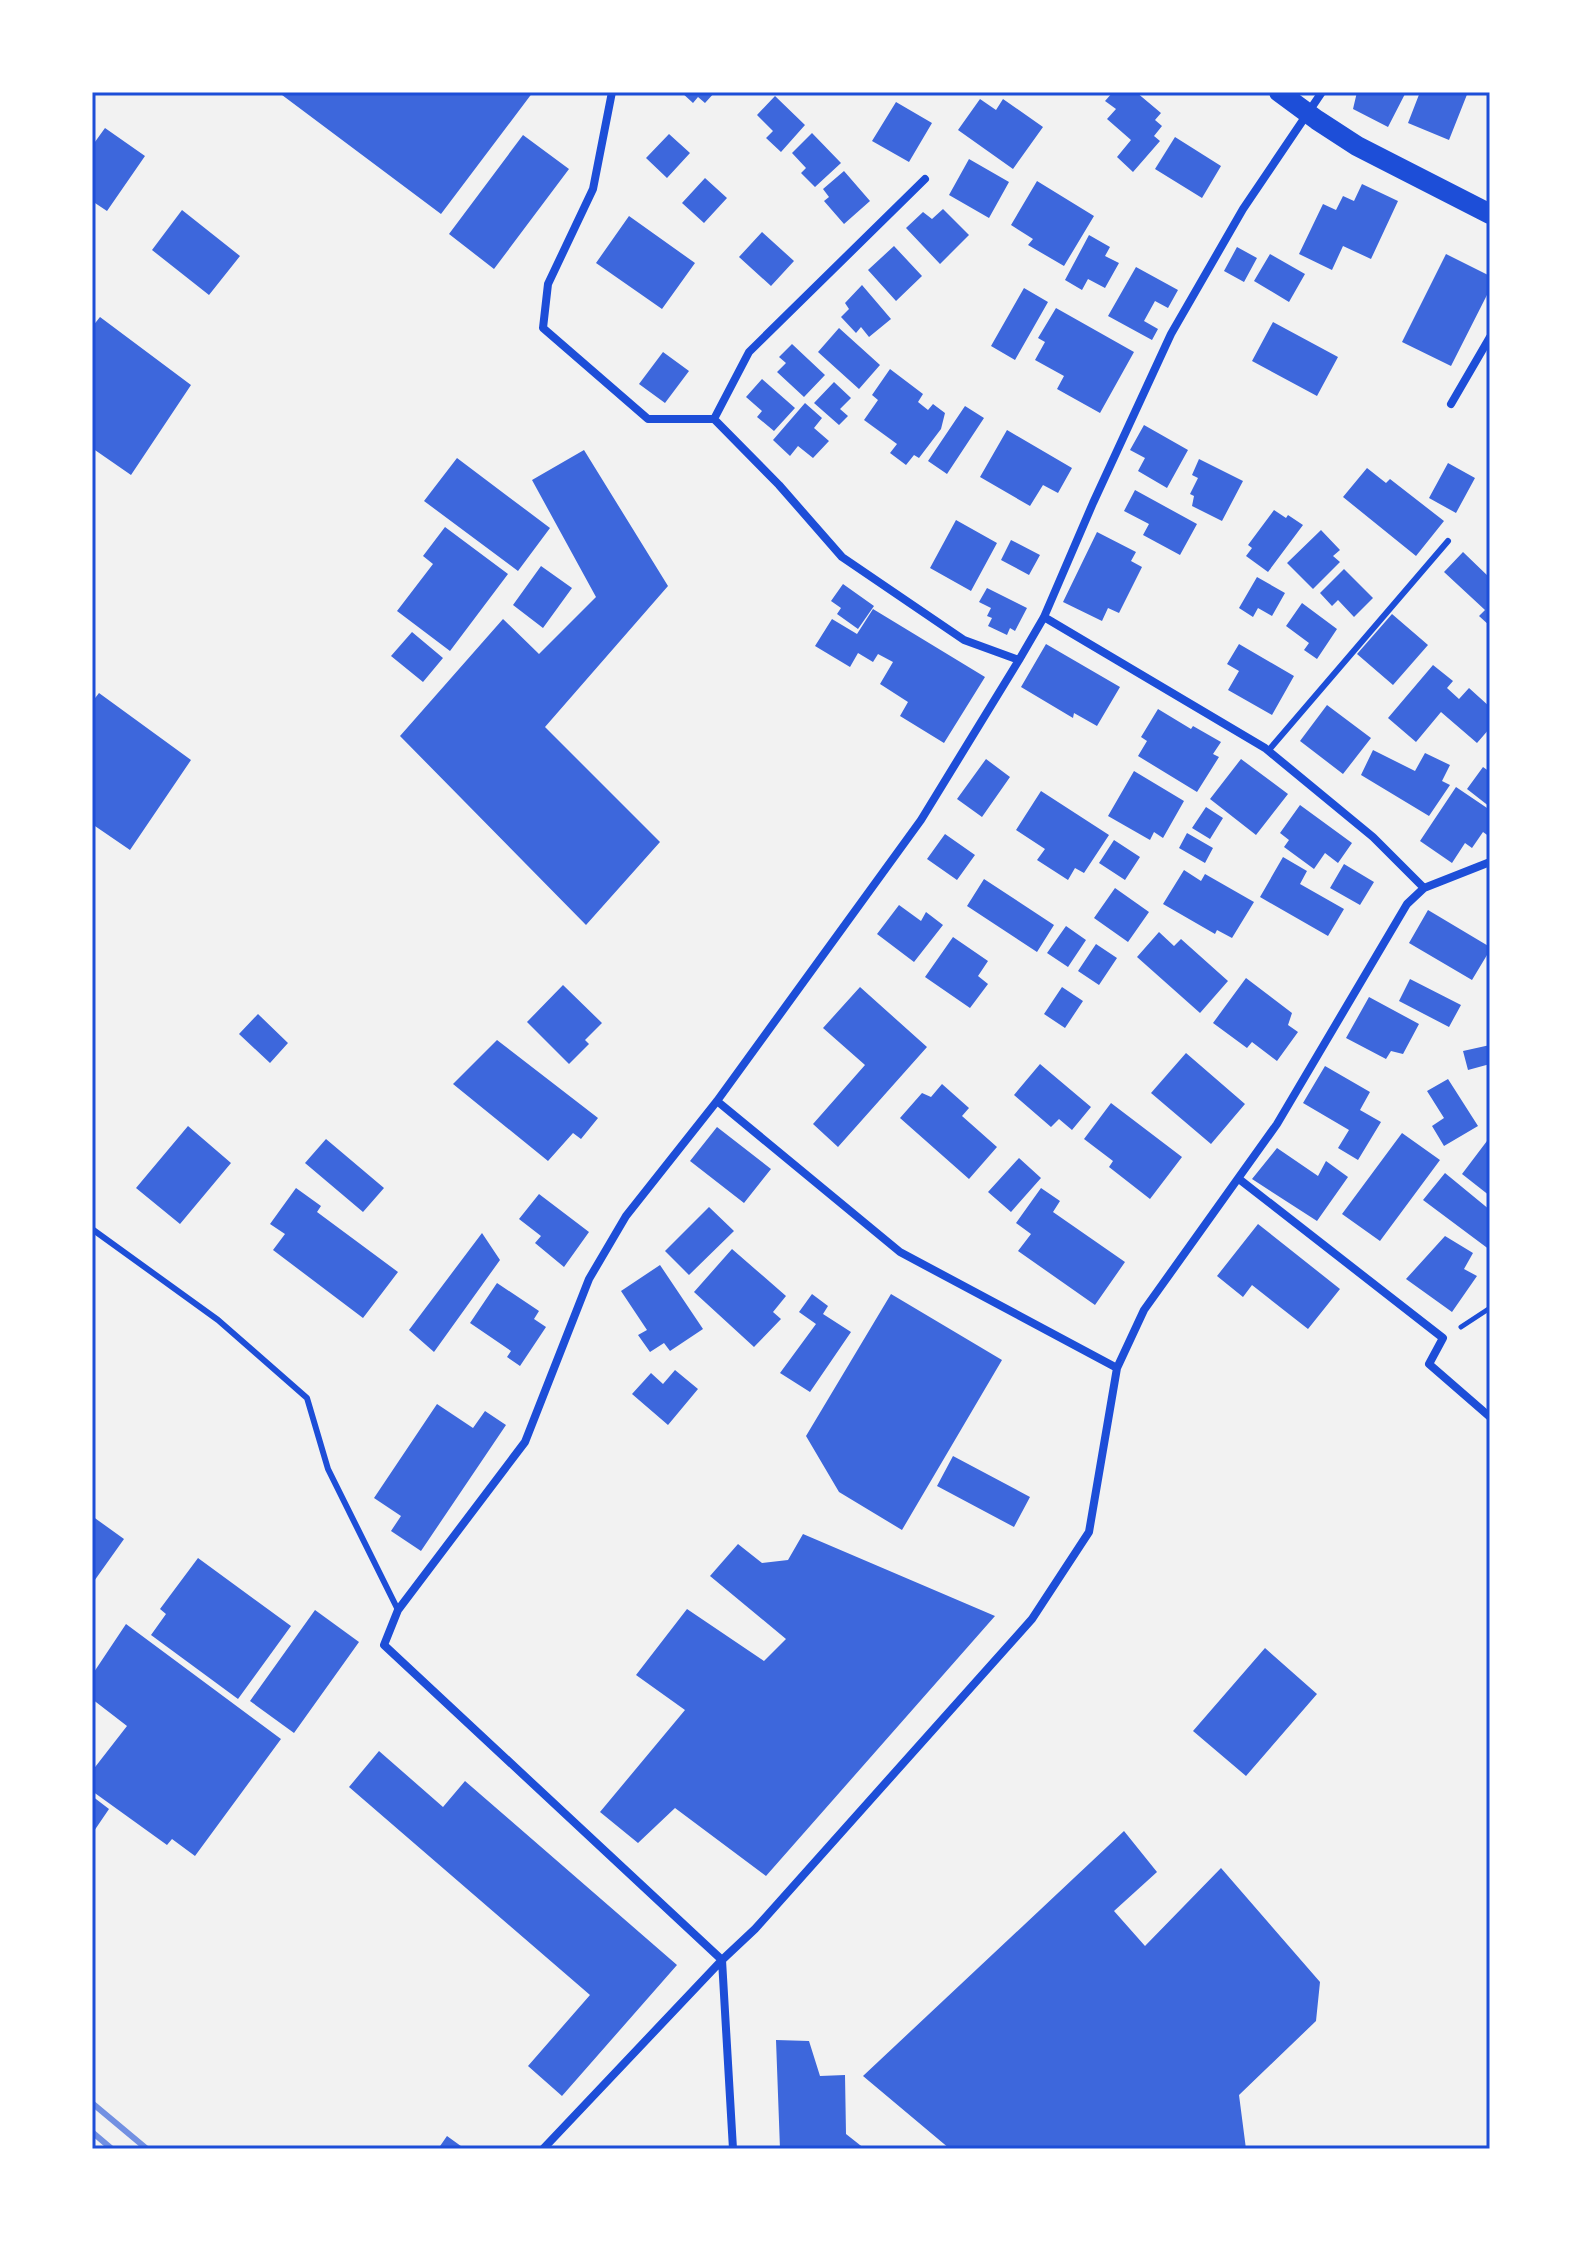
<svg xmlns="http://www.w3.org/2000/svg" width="1582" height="2241" viewBox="0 0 1582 2241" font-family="'Work Sans',sans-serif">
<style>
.building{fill:#3d67dc}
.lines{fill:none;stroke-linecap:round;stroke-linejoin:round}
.path{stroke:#1d4ed8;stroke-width:5}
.service{stroke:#1d4ed8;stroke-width:6}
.minor{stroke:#1d4ed8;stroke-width:8}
.primary{stroke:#1d4ed8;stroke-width:20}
.rail{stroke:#7290e2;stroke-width:6}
.neatline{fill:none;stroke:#1d4ed8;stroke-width:3}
</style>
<rect width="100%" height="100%" fill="#f2f2f2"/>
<path class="building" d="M278,92H533L441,214Z
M681,92H715L705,103L698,97L693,103Z
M1113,92H1136L1161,113L1155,120L1162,126L1154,136L1160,141L1133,172L1117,157L1131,140L1107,119L1116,109L1105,101Z
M1357,92H1406L1388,127L1353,109Z
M1420,92H1468L1449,140L1408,123Z
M775,96L805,125L781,152L766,138L773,131L757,115Z
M980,99L996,110L1003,99L1043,127L1013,169L958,130Z
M896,102L932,123L909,162L872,141Z
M105,128L145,156L107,211L92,201V146Z
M812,133L841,163L815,187L801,173L806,168L792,153Z
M669,134L690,153L667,178L646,158Z
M523,135L569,169L494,269L449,234Z
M1175,137L1221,166L1202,198L1155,169Z
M969,159L1009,182L989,218L949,195Z
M844,171L870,201L844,224L824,201L829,197L823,189Z
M705,178L727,198L704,223L682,203Z
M1037,181L1094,216L1064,266L1028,245L1033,239L1011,225Z
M1362,184L1398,201L1371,259L1343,246L1332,270L1299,254L1323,204L1336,210L1343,196L1354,201Z
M943,209L969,235L940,264L906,228L923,212L932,219Z
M182,210L240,256L209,295L152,250Z
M629,216L695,263L662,309L596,263Z
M762,232L794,261L771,286L739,257Z
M1089,235L1110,247L1105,256L1119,263L1105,288L1088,279L1082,290L1065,280Z
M894,246L922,276L896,301L868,270Z
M1237,247L1257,258L1244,282L1224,271Z
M1270,254L1305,274L1289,302L1254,281Z
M1446,254L1490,276V289L1451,366L1402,342Z
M1136,267L1178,290L1168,308L1155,301L1144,321L1158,329L1152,340L1108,316Z
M862,285L891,319L869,337L861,327L856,333L841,317L849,309L845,303Z
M1024,288L1048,302L1015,360L991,346Z
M1056,308L1134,352L1100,413L1057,389L1064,376L1035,360L1045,342L1038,338Z
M100,317L191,385L131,475L92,448V327Z
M1273,322L1338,357L1317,396L1252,361Z
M839,328L880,365L859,389L818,352Z
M792,344L825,375L804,397L777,372L786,363L779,357Z
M663,352L689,371L665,403L639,384Z
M890,369L923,394L918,402L928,410L933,404L945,413L941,429L919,458L914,455L906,465L890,453L897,444L864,420L878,400L872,395Z
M762,379L795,408L774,431L757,417L762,411L746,397Z
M834,382L851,398L840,409L848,416L839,425L814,403Z
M805,403L822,418L814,428L829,441L813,458L798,446L790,456L773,440Z
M965,406L984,418L947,474L928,461Z
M1144,425L1188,450L1167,488L1138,471L1145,458L1130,450Z
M1007,430L1072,468L1058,493L1043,485L1030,506L980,477Z
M584,450L668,586L545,727L660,842L586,925L400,736L503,619L539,654L596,597L532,480Z
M457,458L550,528L518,571L424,501Z
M1199,459L1243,481L1222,521L1192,506L1194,496L1190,494L1198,478L1192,475Z
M1448,463L1475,478L1456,513L1429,498Z
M1367,468L1386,483L1390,479L1444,521L1416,556L1343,497Z
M1135,490L1197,524L1180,555L1143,535L1149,524L1124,511Z
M1274,510L1286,518L1288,515L1303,525L1268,572L1246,556L1252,548L1248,545Z
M956,520L997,543L971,591L930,568Z
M445,527L508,574L450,651L397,611L433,564L423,556Z
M1321,530L1340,550L1333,556L1340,562L1313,589L1287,563Z
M1097,532L1136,552L1131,561L1142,567L1119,613L1108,608L1102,621L1063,602Z
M1011,540L1040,555L1029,575L1001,560Z
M1463,552L1490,578V626L1479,616L1485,610L1444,572Z
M541,566L572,588L543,628L513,605Z
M1344,569L1373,598L1354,617L1338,600L1332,606L1320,593Z
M1257,577L1285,593L1272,616L1258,608L1253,617L1239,608Z
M843,584L874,606L858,629L837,614L841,608L831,601Z
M987,588L1027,608L1015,631L1010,628L1007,635L988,626L992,618L987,616L991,608L979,602Z
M1302,603L1337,629L1317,659L1304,650L1309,643L1286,626Z
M873,609L985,677L944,743L900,716L908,702L880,684L893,662L878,654L873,662L858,653L850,667L815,646L832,619L857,634Z
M1392,614L1428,645L1393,685L1357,654Z
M412,632L443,658L423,682L391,656Z
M1046,644L1120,687L1097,726L1074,713L1073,718L1021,687Z
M1239,644L1294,676L1272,715L1228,690L1239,671L1227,664Z
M1433,665L1453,681L1447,688L1459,699L1469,688L1490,707V728L1477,743L1441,712L1416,742L1388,718Z
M99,693L191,760L130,850L92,824V702Z
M1327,705L1371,738L1343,774L1300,741Z
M1158,709L1191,729L1193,726L1221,742L1213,754L1219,757L1197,792L1138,756L1147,741L1141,737Z
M1373,750L1415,771L1425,753L1450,765L1442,781L1450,785L1429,816L1361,775Z
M986,759L1010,777L982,817L957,799Z
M1241,759L1288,794L1256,835L1210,799Z
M1483,767L1490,772V807L1467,789Z
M1134,771L1184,801L1163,838L1154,832L1150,840L1108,816Z
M1456,787L1490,810V837L1483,832L1472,848L1465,843L1452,863L1420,841Z
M1041,791L1109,835L1084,873L1075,868L1068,880L1037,860L1045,849L1016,830Z
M1300,805L1352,843L1338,863L1325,853L1314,869L1284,847L1289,840L1280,833Z
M1206,807L1223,818L1210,839L1192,828Z
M1187,833L1213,848L1205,863L1179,848Z
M945,834L975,855L957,880L927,859Z
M1114,840L1140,857L1125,880L1099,863Z
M1283,857L1307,871L1300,884L1344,909L1328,936L1260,897Z
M1344,864L1374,882L1360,905L1330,888Z
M1184,870L1201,881L1205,874L1254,902L1232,938L1217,930L1215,934L1163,904Z
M984,879L1054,925L1037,952L967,906Z
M1115,888L1149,912L1128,942L1094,918Z
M899,905L921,921L926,912L943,925L914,962L877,934Z
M1428,910L1490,947V950L1472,980L1409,943Z
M1066,926L1086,940L1068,967L1047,953Z
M1159,932L1174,946L1181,939L1228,981L1200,1013L1137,957Z
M953,937L988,961L978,976L988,984L970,1008L925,977Z
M1096,944L1117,958L1099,985L1078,971Z
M1246,978L1292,1013L1288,1025L1298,1032L1277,1061L1252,1042L1247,1048L1213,1023Z
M1410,979L1461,1005L1449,1027L1399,1001Z
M563,985L602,1023L585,1040L589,1044L569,1064L527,1022Z
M860,987L927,1047L838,1147L813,1124L865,1065L823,1028Z
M1062,987L1083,1001L1065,1028L1044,1014Z
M1369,997L1419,1024L1403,1054L1391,1051L1386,1059L1346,1038Z
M258,1014L288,1043L270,1063L239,1034Z
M497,1040L598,1118L581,1139L573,1133L548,1161L453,1084Z
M1490,1045V1064L1468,1070L1463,1051Z
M1186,1053L1245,1104L1211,1144L1151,1093Z
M1040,1064L1091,1107L1072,1130L1059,1119L1051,1127L1014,1095Z
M1325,1066L1370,1092L1360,1110L1381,1122L1358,1160L1338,1148L1349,1130L1303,1103Z
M1448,1079L1478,1126L1444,1146L1432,1126L1444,1118L1427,1091Z
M942,1084L969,1108L962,1116L997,1147L969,1179L900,1118L922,1093L931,1097Z
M1111,1103L1182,1157L1150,1199L1109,1167L1113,1161L1084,1139Z
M188,1126L231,1163L180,1224L136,1188Z
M717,1127L771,1169L744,1203L690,1161Z
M1402,1133L1440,1160L1380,1241L1342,1214Z
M1490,1137V1196L1462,1174Z
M326,1139L384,1188L363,1212L305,1163Z
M1277,1148L1318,1176L1326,1161L1348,1177L1317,1221L1252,1179Z
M1019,1158L1041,1178L1011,1212L988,1192Z
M1445,1173L1490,1210V1250L1423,1200Z
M296,1188L321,1206L317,1212L398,1272L363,1318L273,1250L285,1234L270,1224Z
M1041,1188L1060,1201L1053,1212L1125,1262L1095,1305L1018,1251L1031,1234L1016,1223Z
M539,1194L589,1232L564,1267L535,1243L541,1236L519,1219Z
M709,1207L734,1231L689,1275L665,1251Z
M1258,1224L1340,1289L1308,1329L1252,1285L1243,1297L1217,1276Z
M482,1233L500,1260L434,1352L409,1330Z
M1445,1236L1473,1253L1464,1269L1477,1276L1452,1312L1406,1279Z
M732,1249L786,1296L773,1312L781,1319L754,1347L694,1292Z
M660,1265L703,1329L670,1351L664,1343L650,1352L638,1335L647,1330L621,1291Z
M497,1283L539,1311L534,1319L546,1327L520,1366L507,1357L511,1351L470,1323Z
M812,1294L828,1306L823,1314L851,1332L810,1392L780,1373L816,1324L799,1312Z
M891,1294L1002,1360L902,1530L839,1492L806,1436Z
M675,1370L698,1389L668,1425L632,1394L651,1373L663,1384Z
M437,1404L473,1428L485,1411L506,1425L421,1551L391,1531L401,1516L374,1498Z
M953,1456L1030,1497L1014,1527L937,1486Z
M92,1516L124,1539L92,1584Z
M803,1534L995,1616L766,1876L675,1808L638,1843L600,1812L685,1710L636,1675L687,1609L764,1661L786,1639L710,1576L738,1544L762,1563L788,1560Z
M198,1558L291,1626L238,1699L151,1635L166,1614L160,1609Z
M315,1610L359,1642L294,1733L250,1701Z
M126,1624L281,1739L195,1856L172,1839L167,1845L92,1791V1771L127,1726L92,1699V1675Z
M1265,1648L1317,1694L1246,1776L1193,1731Z
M379,1751L443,1807L465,1781L677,1965L562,2096L528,2066L590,1995L349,1787Z
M92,1796L109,1809L92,1834Z
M1124,1831L1157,1872L1114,1911L1145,1946L1221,1868L1320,1982L1316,2021L1239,2095L1246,2149H950L863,2076Z
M776,2040L809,2041L820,2076L845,2075L846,2134L865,2149H780Z
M447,2136L465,2149H438Z"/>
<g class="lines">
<path class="path" d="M1461,1327L1490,1308"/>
<path class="service" d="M1268,751L1448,541
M92,1229L218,1320L307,1398L328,1469L398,1610"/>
<path class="minor" d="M612,92L593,189L548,284L543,328L648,419H714L779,485L842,557L964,640L1019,660
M1451,404L1490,337
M714,419L749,352L925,179
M1044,617L1265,748L1373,837L1424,888
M717,1101L900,1252L1117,1368
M1239,1179L1443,1338L1429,1364L1490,1417
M543,2149L722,1960L755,1929L1032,1619L1089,1532L1117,1368L1144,1310L1277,1124L1407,904L1424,888L1490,862
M733,2149L722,1960L384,1645L398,1610L525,1442L589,1279L626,1216L717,1101L921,820L1019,660L1044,617L1093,503L1171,334L1243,209L1322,92"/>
<path class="primary" d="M1279,92L1317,120L1357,146L1490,214"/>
<path class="rail" d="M92,2103L147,2149
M92,2132L112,2149"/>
</g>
<rect width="1582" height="2241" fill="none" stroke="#ffffff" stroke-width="188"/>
<rect x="94" y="94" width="1394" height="2053" class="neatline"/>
</svg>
